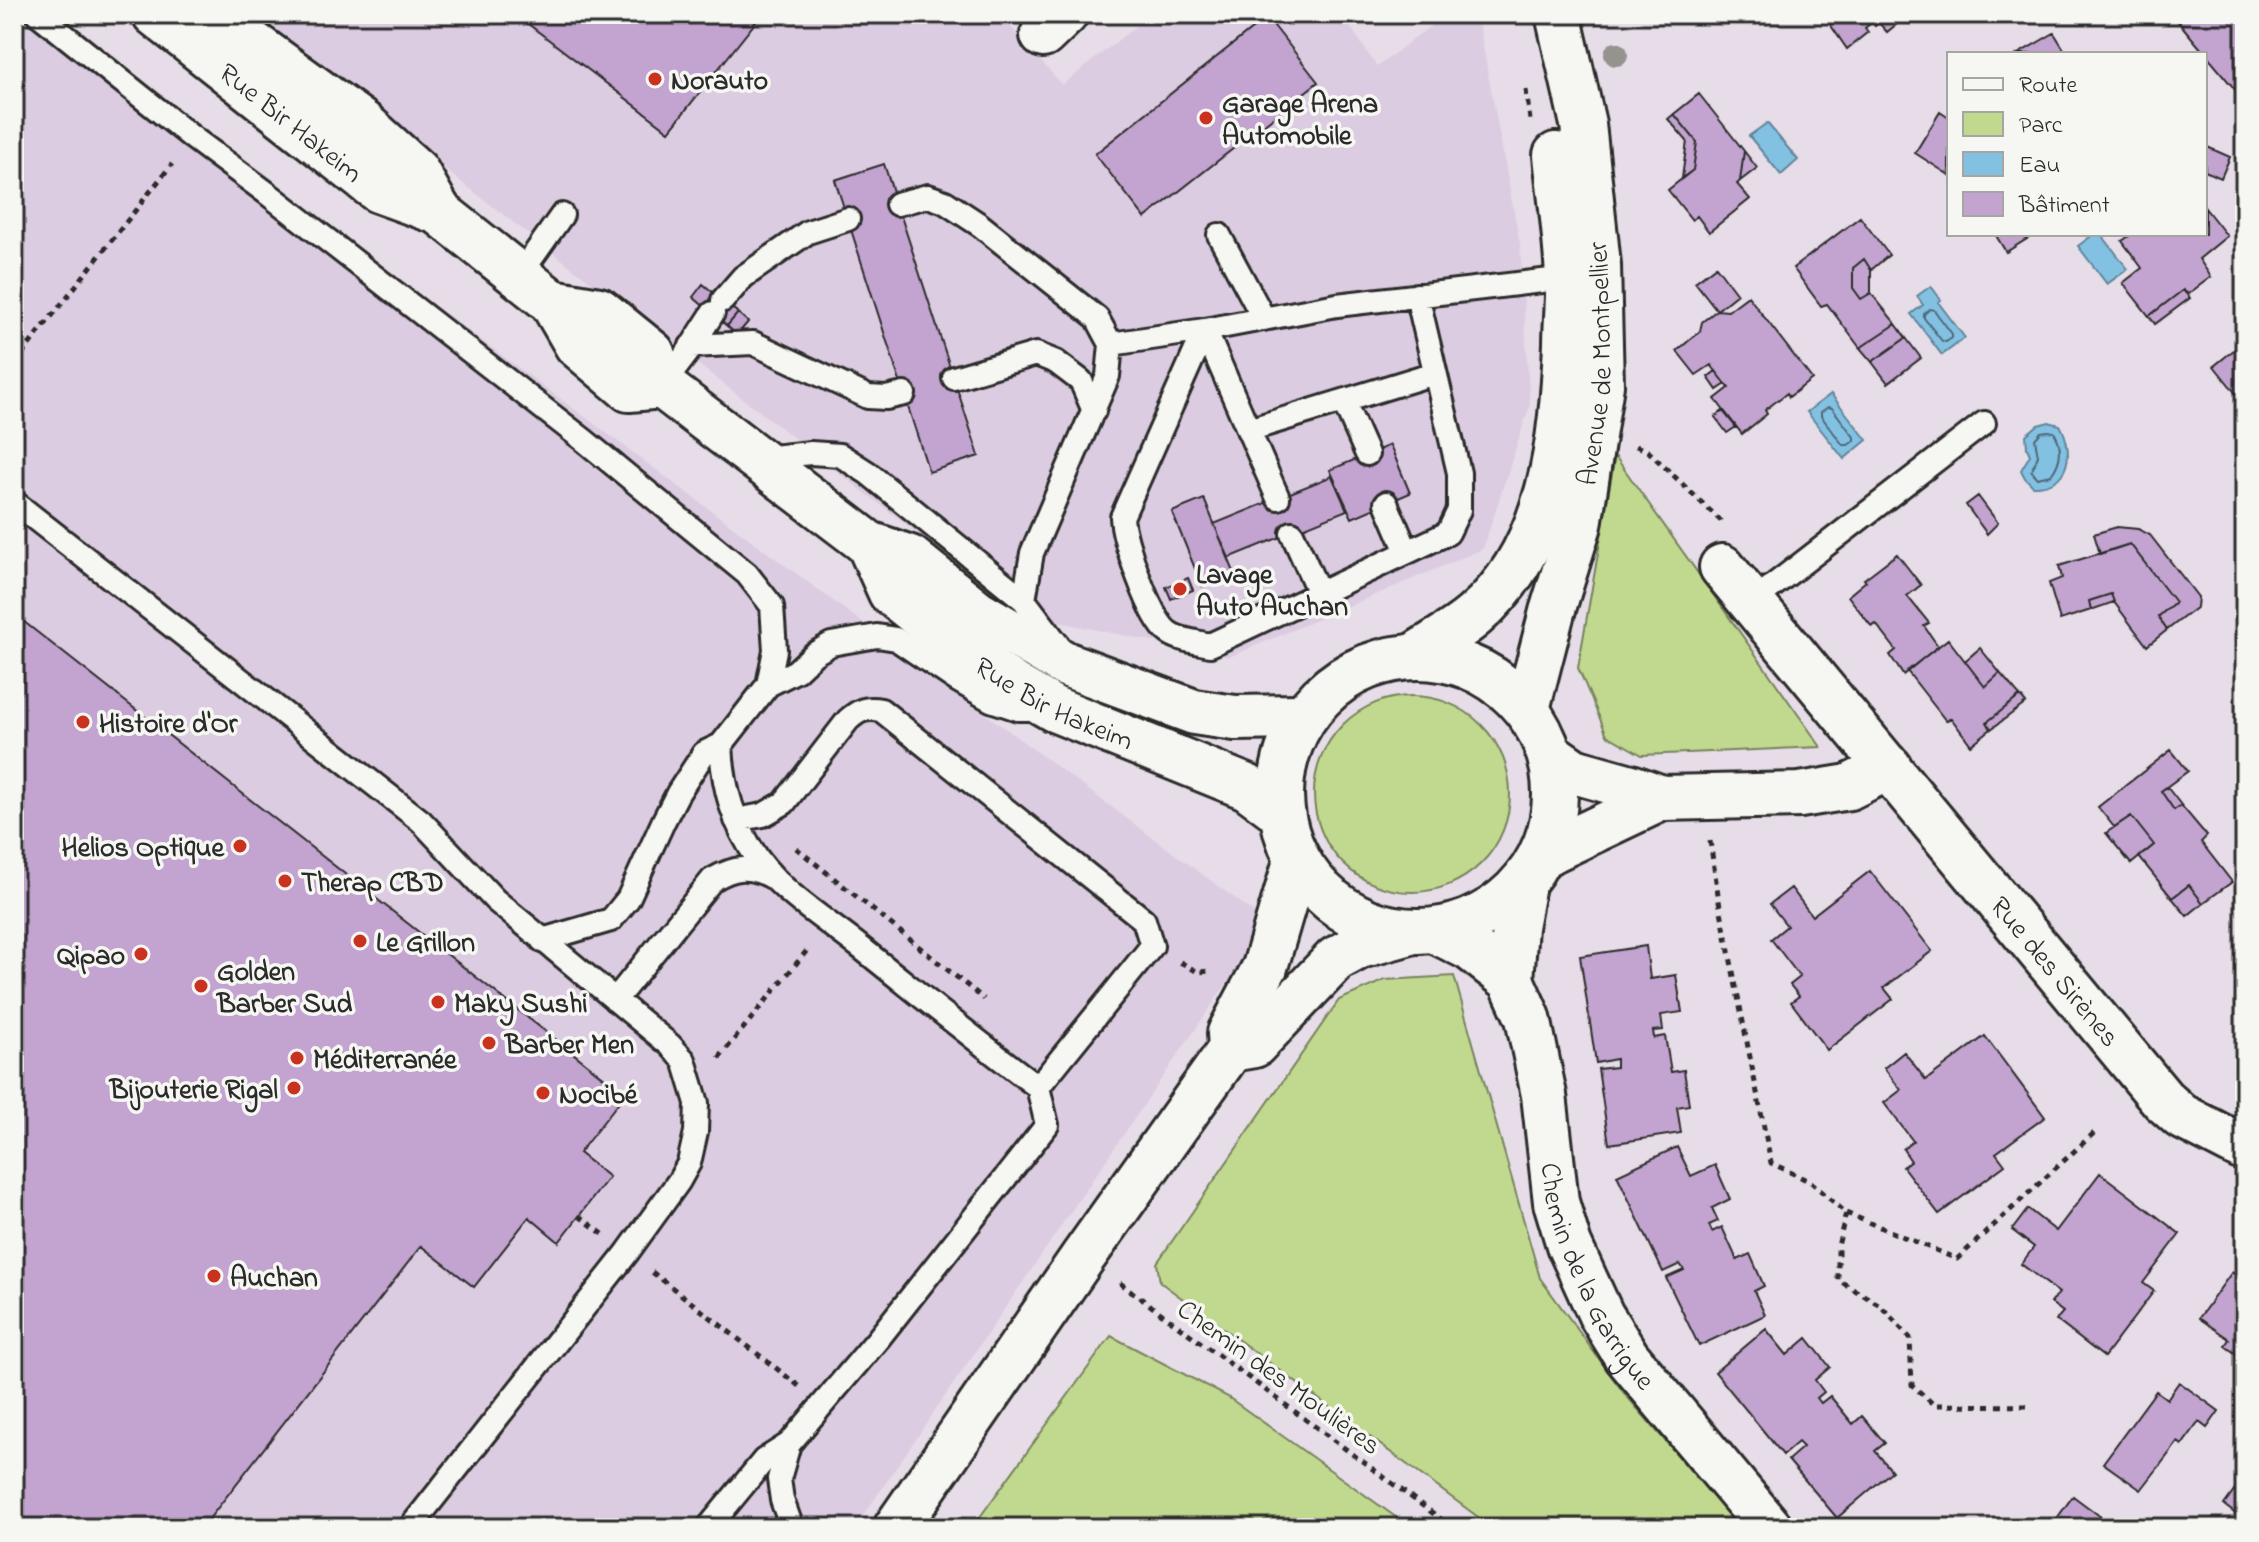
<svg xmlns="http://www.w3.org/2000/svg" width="2259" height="1542" viewBox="0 0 2259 1542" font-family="'Indie Flower',sans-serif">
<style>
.built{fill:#dccce1}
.green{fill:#c1d98f;stroke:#76825d;stroke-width:2}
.water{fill:#83c1e3;stroke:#608599;stroke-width:2}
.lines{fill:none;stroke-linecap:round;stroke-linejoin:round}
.shore{stroke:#4e6775;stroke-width:2}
.building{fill:#c3a4d0;stroke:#2b2b2b;stroke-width:2}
.lane-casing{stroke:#2b2b2b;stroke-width:28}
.street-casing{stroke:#2b2b2b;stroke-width:50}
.secondary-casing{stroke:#2b2b2b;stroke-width:50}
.path{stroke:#2b2b2b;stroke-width:5;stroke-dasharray:6 6;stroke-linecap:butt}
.lane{stroke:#f6f6f2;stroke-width:22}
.street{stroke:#f6f6f2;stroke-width:44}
.secondary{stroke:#f6f6f2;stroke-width:44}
.tree{fill:#94938e}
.poi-dot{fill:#c8321e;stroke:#f6f6f2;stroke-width:3}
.labels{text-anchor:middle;stroke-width:7;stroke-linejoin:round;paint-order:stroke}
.poi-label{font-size:28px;font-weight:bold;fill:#2b2b2b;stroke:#f6f6f2;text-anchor:start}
.street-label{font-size:28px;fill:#2b2b2b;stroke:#f6f6f2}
</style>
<rect width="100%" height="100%" fill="#e7dde8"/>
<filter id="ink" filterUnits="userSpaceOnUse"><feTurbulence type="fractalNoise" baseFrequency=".0125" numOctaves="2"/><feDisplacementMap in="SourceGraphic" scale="16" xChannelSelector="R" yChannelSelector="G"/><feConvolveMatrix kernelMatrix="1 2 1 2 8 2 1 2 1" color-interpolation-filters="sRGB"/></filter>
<g filter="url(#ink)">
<path class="built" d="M14,14H41L1268,923L855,1528H14Z
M233,14H1000L1062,85L1151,14H1342L1377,67L1446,14H1477L1520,244L1530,405L1483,549L1229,657L1024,615L422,152Z"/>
<path class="green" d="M1615,456L1821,747L1642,755L1607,735L1578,668Z
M1314 794a98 98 0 1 1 196 0a98 98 0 1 1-196 0Z
M1454,976L1540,1278L1623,1392L1740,1528H1493L1160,1282L1157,1263L1339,1000L1385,980Z
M1111,1336L1228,1397L1411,1528H972Z"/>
<path class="water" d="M1767,123L1798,160L1781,175L1749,136Z
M2094,234H2101L2128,269L2107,284L2078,246Z
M1931,286L1941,300L1938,302L1965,338L1942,355L1911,314L1923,305L1917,296Z
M1831,394L1867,440L1844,459L1807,412Z
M2049,422L2060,425C2075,452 2070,487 2033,486L2025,478L2021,470L2030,455L2027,448L2026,435L2038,425Z"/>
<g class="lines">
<path class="shore" d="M1930,309L1934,310L1952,334V338L1946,342L1942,341L1924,318V314Z
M1828,407L1832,408L1854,437V441L1848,445H1843L1821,416V412Z
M2048,431L2054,432C2063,447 2061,462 2051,475L2037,478L2031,471L2038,456L2035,439L2041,432Z"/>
</g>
<path class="building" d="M515,14H762L669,131Z
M1823,14H1909L1887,32L1879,23L1875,26L1872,22L1865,28L1868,32L1847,49Z
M2184,14H2245V86L2237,92L2177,20Z
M1267,17L1318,82L1145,218L1095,154Z
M2054,33L2067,54H2018Z
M1699,94L1744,151L1740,181L1737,184L1750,199L1709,232L1697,216L1692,220L1668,190L1693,170L1697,142L1674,114Z
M1940,112L1949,118V175L1915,153Z
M1674,114L1697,142L1693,170L1682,178L1687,141L1668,119Z
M2205,146L2230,157L2221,178L2205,171Z
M1744,151L1757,168L1740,181Z
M884,164L979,456L929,472L835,180Z
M2205,208L2227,236L2199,259L2211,277L2188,294L2183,290L2149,316L2123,283L2142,268L2122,241L2132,234H2205Z
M1860,217L1889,255L1871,270L1864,259L1853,268V288L1861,299L1871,293L1896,324L1860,348L1827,304L1821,306L1793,268Z
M1995,234H2035L2006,252Z
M1864,259L1871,270V293L1861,299L1853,288V268Z
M1716,266L1737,294L1717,310L1695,282Z
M703,284L738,313L727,326L693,297Z
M2183,290L2190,298L2155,324L2149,316Z
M1748,296L1812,379L1789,397L1787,393L1765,410L1767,414L1742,434L1715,399L1729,388L1726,384L1711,365L1696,375L1677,351L1700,331L1702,322L1717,310L1728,311Z
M738,313L748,322L737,335L727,326Z
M1896,324L1906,338L1872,362L1860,348Z
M1906,338L1921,358L1888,383L1872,362Z
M2245,341V405L2214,366Z
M1716,371L1726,384L1717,390L1708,377Z
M1723,411L1736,427L1727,433L1715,417Z
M1390,445L1410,493L1352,518L1330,470Z
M1332,476L1347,510L1229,558L1214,524Z
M1978,496L1998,523L1987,534L1966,505Z
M1204,499L1234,572L1202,586L1172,512Z
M2117,527L2138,529L2150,535L2198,597L2197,607L2167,630L2158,617L2175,602L2130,544L2100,554L2094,534Z
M2130,544L2175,602L2158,617L2167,630L2147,646L2114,602L2111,594L2089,601L2091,610L2060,620L2049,583L2062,578L2059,566Z
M1897,554L1921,585L1907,596L1929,623L1924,626L1938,646L1903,675L1890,655L1896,650L1876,624L1872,627L1848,596L1866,581L1864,579Z
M1188,578L1193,590L1171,599L1166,587Z
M2111,594L2114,602L2091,610L2089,601Z
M14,614L625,1094L579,1153L609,1177L559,1242L529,1217L474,1287L421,1246L202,1528H14Z
M1948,639L1985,687L2000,673L2020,696L1987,722L1991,729L1971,745L1951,718L1946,721L1907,671Z
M1980,648L2000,673L1985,687L1965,661Z
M2020,696L2026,703L1991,729L1987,722Z
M2171,750L2188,771L2161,791L2174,810L2181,805L2207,836L2201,842L2232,882L2203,903L2189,885L2172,898L2139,857L2154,845L2131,816L2114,827L2098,807Z
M2167,787L2181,805L2174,810L2161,791Z
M2131,816L2154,845L2131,864L2106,833Z
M1870,871L1932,951L1884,988L1893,999L1827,1050L1791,1002L1799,996L1790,985L1800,977L1771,939L1787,926L1770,904L1791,888L1812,916Z
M2189,885L2203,903L2187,916L2172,898Z
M1646,946L1650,979L1676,975L1682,1012L1661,1015L1663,1030L1653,1031L1654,1038L1665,1036L1671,1072L1684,1070L1689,1105L1677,1107L1681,1133L1609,1144L1598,1069L1616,1067V1059L1596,1063L1580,956Z
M1985,1036L2045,1117L1996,1153L2005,1165L1939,1214L1903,1167L1911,1161L1903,1149L1913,1141L1884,1103L1901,1090L1884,1068L1904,1052L1926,1080Z
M1677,1147L1691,1176L1715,1165L1730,1199L1712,1208L1718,1221L1709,1225L1712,1232L1722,1227L1737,1260L1750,1254L1764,1286L1754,1291L1765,1315L1699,1346L1666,1278L1684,1270L1680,1264L1663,1272L1617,1175Z
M2100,1173L2180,1234L2143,1283L2154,1291L2104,1357L2056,1320L2063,1312L2051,1303L2059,1293L2021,1264L2034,1247L2012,1230L2028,1209L2056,1231Z
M2232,1272L2245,1282V1360L2225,1346L2229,1339L2199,1318Z
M1766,1329L1787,1355L1807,1338L1830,1367L1815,1380L1824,1392L1817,1398L1821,1403L1830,1396L1853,1424L1862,1416L1885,1443L1875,1451L1892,1471L1837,1518L1788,1460L1803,1447L1798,1442L1783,1455L1715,1372Z
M2179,1382L2219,1411L2207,1428L2199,1422L2182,1445L2178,1442L2141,1490L2103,1463L2156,1391L2167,1399Z
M2245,1476V1521L2224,1505Z
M2073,1496L2109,1523L2105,1528H2050Z"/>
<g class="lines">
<defs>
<path id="lane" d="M38,14L193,138L267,193L585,441L747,574L772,606L775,650L768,685
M897,204L928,196L945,202L980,225L1097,318L1111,344L1108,376L1032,553L1024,600
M1219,235L1264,319
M519,276L562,215
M723,300L743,277L808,232L848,219
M1205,330L1122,517C1123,539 1150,619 1168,632C1178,640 1198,642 1210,645L1448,533L1459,510V473L1417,295
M1205,330L1278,498
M1111,344L1205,330L1337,305L1568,278
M691,346L753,343L868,397L886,398L904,394
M954,378L1036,354L1056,362L1081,381L1094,411
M662,386L688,352L713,313
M1344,402L1367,454
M1248,430L1435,373
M762,458L811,453L840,455L868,473L1024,600L1058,645
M14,502L421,821L495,900L670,1045L684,1060L697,1103L696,1132L689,1163L679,1181L627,1253L410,1528
M1386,503L1407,552
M1292,533L1319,593
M1752,602L1984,423
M721,745C723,787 733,824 758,859C784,895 826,920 860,947C919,994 977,1042 1038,1087
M542,940L611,920L628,899L664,820L678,793L704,753L721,745L768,685L796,671L814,654L831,644L877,636L896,639L955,679L991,700L1018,709H1027
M615,1000L712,880C735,866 750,865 774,878
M789,1444L779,1479L782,1500L792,1528
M708,1528L764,1460L789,1444L878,1339L1047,1125L1038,1087L1152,946L1144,920L881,710C866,707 859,710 848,720L784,803L763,815L736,820"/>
<g id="street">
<path d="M1043,35L1065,14"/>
<path id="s1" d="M1722,567L2163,1100L2181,1116L2245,1149"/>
<path d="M1551,755L1574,771L1631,787L1662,798L1800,795L1849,787L1889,767"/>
<path d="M1542,855L1662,798"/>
</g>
<g id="secondary">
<path id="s2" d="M155,14L378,190L439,212L552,302L577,345L629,389L662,386"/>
<path d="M212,14L365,125L416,171L439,212"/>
<path d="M552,302L599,310L652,353L662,386L869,544L910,558L977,612L1065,664L1194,712L1235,718L1304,717"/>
<path id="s3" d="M869,544L891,593L975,660L1016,687L1054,709L1247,787L1282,813"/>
<path d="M1414,656C1434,643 1457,631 1475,615C1552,549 1562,438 1566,344C1566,322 1569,299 1568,277C1566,236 1560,195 1556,155"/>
<circle cx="1418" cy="794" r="137"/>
<path id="s4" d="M1527,709L1552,612L1579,525L1601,385L1598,265L1583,124L1558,14"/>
<path id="s5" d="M1436,931L1470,948L1511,980L1528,1018L1544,1095L1556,1202L1569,1245L1601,1315L1627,1357L1770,1528"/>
<path d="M1511,980L1515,927L1523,884"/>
<path d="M1231,1049L1254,1045L1336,959L1360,946L1410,932"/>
<path d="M896,1528L1083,1257L1231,1049L1230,1033L1265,967L1297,858"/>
</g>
</defs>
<use href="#lane" class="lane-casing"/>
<use href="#street" class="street-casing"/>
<use href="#secondary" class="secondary-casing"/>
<path class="path" d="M1526,90L1530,120
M14,364L172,164
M1636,446L1648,451L1724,524
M1710,841L1719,901L1771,1163L1811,1182L1846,1213L1838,1246V1280L1880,1305L1910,1338L1912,1385L1934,1405L2031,1406
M796,848L984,999
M1180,962L1198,972L1212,971
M719,1058L809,948
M1846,1213L1957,1259L2094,1133
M579,1216L603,1234
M652,1272L799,1386
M1120,1283L1453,1528"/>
<use href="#lane" class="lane"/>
<use href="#street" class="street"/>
<use href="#secondary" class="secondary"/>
</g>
<circle class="tree" cx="1616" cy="54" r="12"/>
</g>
<g class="poi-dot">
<circle cx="655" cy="79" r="8"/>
<circle cx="1206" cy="118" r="8"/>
<circle cx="1180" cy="589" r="8"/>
<circle cx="83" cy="722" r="8"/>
<circle cx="240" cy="846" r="8"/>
<circle cx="285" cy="881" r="8"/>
<circle cx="360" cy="941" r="8"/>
<circle cx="141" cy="954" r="8"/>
<circle cx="201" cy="986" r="8"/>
<circle cx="438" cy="1002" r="8"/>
<circle cx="489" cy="1043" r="8"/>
<circle cx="297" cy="1058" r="8"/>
<circle cx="294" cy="1088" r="8"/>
<circle cx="543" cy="1093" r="8"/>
<circle cx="214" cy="1276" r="8"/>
</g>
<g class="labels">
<g class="poi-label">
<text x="671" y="89">Norauto</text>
<text x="1222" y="112">Garage Arena<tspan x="1222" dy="32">Automobile</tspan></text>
<text x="1196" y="583">Lavage<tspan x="1196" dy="32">Auto Auchan</tspan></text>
<text x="99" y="732">Histoire d'Or</text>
<text x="224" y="856" text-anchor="end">Helios Optique</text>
<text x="301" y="891">Therap CBD</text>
<text x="376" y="951">Le Grillon</text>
<text x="125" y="964" text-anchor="end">Qipao</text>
<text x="217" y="980">Golden<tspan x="217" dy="32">Barber Sud</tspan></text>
<text x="454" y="1012">Maky Sushi</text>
<text x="505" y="1053">Barber Men</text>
<text x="313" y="1068">Méditerranée</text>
<text x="278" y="1098" text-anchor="end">Bijouterie Rigal</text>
<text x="559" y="1103">Nocibé</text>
<text x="230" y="1286">Auchan</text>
</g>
<g class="street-label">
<text dy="10" stroke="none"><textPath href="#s2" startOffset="174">Rue Bir Hakeim</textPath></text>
<text dy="10" stroke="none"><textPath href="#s4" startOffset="354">Avenue de Montpellier</textPath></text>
<text dy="10" stroke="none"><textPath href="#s3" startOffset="252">Rue Bir Hakeim</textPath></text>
<text dy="10" stroke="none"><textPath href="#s1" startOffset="524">Rue des Sirènes</textPath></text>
<text dy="10" stroke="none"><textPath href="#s5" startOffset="402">Chemin de la Garrigue</textPath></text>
<text transform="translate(1280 1376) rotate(36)" y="10">Chemin des Moulières</text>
</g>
</g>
<rect width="2259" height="1542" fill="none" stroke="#f6f6f2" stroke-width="48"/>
<rect x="24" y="24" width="2211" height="1494" fill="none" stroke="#2b2b2b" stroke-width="3" filter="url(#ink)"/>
<rect x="1947" y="52" width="260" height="184" fill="#f6f6f2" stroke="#a5a5a2" stroke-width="2"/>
<rect x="1963" y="78" width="40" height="12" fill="#f6f6f2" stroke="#a5a5a2" stroke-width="2"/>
<text x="2019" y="92" font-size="24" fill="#2b2b2b">Route</text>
<rect x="1963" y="112" width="40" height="24" fill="#c1d98f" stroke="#a5a5a2" stroke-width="2"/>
<text x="2019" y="132" font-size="24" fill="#2b2b2b">Parc</text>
<rect x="1963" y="152" width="40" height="24" fill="#83c1e3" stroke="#a5a5a2" stroke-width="2"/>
<text x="2019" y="172" font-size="24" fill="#2b2b2b">Eau</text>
<rect x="1963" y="192" width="40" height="24" fill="#c3a4d0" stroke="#a5a5a2" stroke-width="2"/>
<text x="2019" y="212" font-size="24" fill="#2b2b2b">Bâtiment</text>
</svg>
